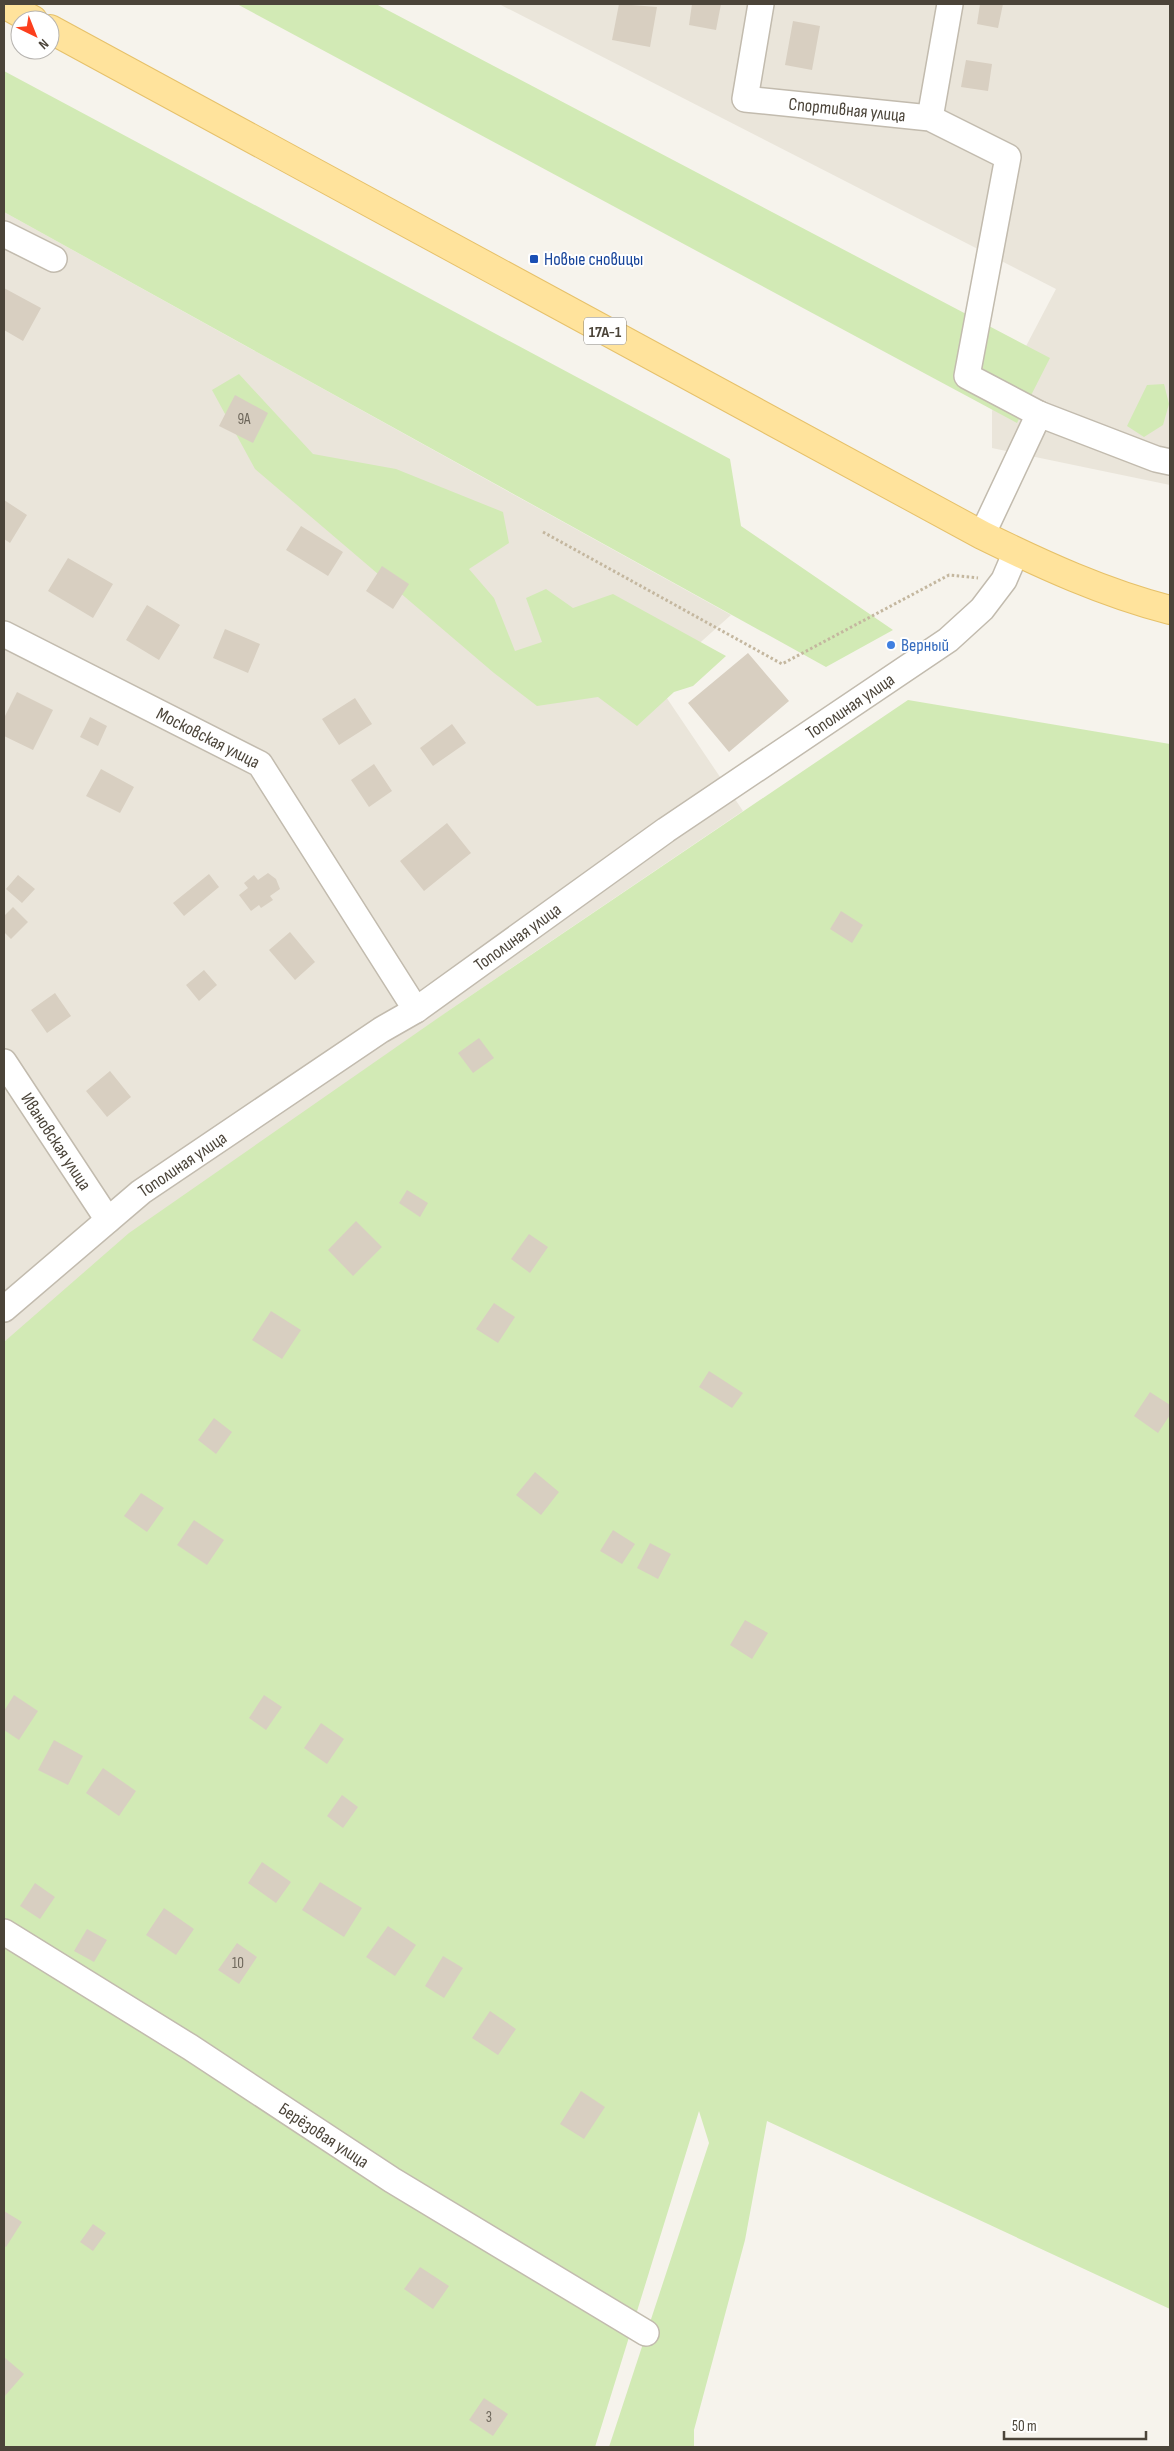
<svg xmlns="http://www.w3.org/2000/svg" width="1174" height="2451" viewBox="0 0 1174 2451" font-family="'Sofia Sans Condensed',sans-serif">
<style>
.residential{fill:#eae5da}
.green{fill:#d2eab5}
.building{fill:#d8cfc1}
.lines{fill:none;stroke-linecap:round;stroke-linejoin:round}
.minor-casing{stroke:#c2bbae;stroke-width:28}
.major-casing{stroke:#e6c16a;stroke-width:30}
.path{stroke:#c4b79f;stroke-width:3;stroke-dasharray:2.5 2.5;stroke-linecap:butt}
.minor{stroke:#fff;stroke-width:25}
.major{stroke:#ffe39c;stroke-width:28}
.transit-dot{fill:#1a4fb4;stroke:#fff;stroke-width:2}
.shop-dot{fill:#3f7fe0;stroke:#fff;stroke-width:2}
.labels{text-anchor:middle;stroke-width:4;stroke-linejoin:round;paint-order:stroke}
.number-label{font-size:15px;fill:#6e675b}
.shield{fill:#fff;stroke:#817c74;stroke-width:1}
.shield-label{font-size:16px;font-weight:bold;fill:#4b4439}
.street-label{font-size:18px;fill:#4b4439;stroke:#fff}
.transit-label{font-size:18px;fill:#164399;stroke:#fff;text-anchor:start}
.shop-label{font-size:18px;fill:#366cbe;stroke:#fff;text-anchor:start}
</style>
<rect width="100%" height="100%" fill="#f6f3ec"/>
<path class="residential" d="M499,4H1170V485L992,448V411L1056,289Z
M4,212L731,615L656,682L743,811L451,1009L4,1342Z"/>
<path class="green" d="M237,4H376L1050,358L1017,423Z
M4,71L730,459L741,526L893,630L826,667L4,212Z
M239,374L313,454L396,469L503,512L509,543L469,569L494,598L515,651L542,642L526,598L546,589L573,608L613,594L726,656L693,686L674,692L637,726L598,697L537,706L494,673L255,469L212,390Z
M1164,384L1169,404L1163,425L1144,437L1127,426L1147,385Z
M908,700L1170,744V2309L767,2121L745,2240L694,2430V2447H609L709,2143L699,2111L595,2447H4V1342L129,1233L451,1009Z"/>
<path class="building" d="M619,4L657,7L650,47L612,40Z
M692,4H721L716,30L689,25Z
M980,4H1003L998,28L977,24Z
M793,21L820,26L812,70L785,65Z
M966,60L992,64L988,91L961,87Z
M4,288L41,308L23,341L4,330Z
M235,395L268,413L253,443L219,426Z
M4,500L27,515L10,543L4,539Z
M301,526L343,552L328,576L286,550Z
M68,558L113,584L93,618L48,591Z
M382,566L409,584L393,609L366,591Z
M147,605L180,625L159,660L126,640Z
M225,629L260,644L248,673L213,658Z
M748,653L789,701L729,752L688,703Z
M17,692L53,710L33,750L4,736V718Z
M355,698L372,724L339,745L322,719Z
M90,717L107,726L98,746L80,737Z
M452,724L466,743L433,766L420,748Z
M374,764L392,791L369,807L351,780Z
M101,769L134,787L120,813L86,796Z
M447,823L471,853L424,891L400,861Z
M268,873L276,879L280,889L270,896L273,900L261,908L259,905L251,911L239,895L248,888L244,883L254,875L258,880Z
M209,874L219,887L184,916L173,903Z
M18,875L35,889L22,903L6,889Z
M13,907L28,922L11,939L4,932V916Z
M841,911L863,925L852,943L830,929Z
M290,932L315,962L295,980L269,950Z
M204,970L217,985L199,1001L186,985Z
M55,993L71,1016L47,1033L31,1010Z
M479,1038L494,1058L473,1073L458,1053Z
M110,1071L131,1097L107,1117L86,1091Z
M407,1190L428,1203L420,1217L399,1203Z
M356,1221L382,1247L353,1276L328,1250Z
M529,1234L548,1247L530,1273L511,1259Z
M494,1303L515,1317L498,1343L476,1329Z
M271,1311L301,1330L282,1359L252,1340Z
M709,1371L743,1393L732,1408L699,1387Z
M1150,1392L1170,1405V1415L1158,1433L1134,1416Z
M214,1418L232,1432L216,1454L198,1440Z
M535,1472L559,1492L541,1515L516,1495Z
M141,1493L164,1508L147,1532L124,1516Z
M194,1520L224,1540L207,1565L177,1545Z
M613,1530L635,1544L622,1564L600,1551Z
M650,1543L671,1554L658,1579L637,1568Z
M745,1620L768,1633L752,1659L730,1645Z
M14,1695L38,1711L19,1740L4,1730V1711Z
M264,1695L282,1707L266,1730L249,1718Z
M321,1723L344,1739L327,1764L304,1748Z
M54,1740L83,1756L68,1785L38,1770Z
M103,1768L136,1791L119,1816L86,1793Z
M342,1795L358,1807L343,1828L327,1816Z
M262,1862L291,1882L276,1903L248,1883Z
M320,1882L362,1908L344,1937L302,1910Z
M35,1883L55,1897L40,1919L20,1906Z
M164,1908L194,1929L176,1955L146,1935Z
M388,1926L416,1945L395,1976L366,1957Z
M87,1929L107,1940L94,1962L74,1951Z
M237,1943L257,1957L239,1984L218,1970Z
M443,1956L463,1968L444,1998L425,1986Z
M490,2011L516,2029L498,2055L472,2038Z
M581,2091L605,2107L584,2139L560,2124Z
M4,2211L22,2222L6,2247L4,2246Z
M93,2224L106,2233L93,2251L80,2242Z
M420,2267L449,2286L433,2309L404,2289Z
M4,2357L24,2374L4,2397Z
M484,2398L508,2414L493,2436L469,2420Z"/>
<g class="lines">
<defs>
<g id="minor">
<path id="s1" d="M761,4L745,99L930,118L1008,157L967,376L1039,414"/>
<path d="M930,118L950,4"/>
<path d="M4,234L54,259"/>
<path d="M982,535L1039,414L1156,459L1170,462"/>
<path id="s2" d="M4,634L260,764L416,1010"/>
<path id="s3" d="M4,1062L108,1220"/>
<path id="s4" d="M4,1309L141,1192L381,1030L416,1010L666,830L948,640L982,609L1004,580L1016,552"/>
<path id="s5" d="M4,1932L190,2047L392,2180L646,2333"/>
</g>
<path id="major" d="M4,4L33,20
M50,29L982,535C1043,565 1104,593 1170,610"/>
</defs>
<use href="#minor" class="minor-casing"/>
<use href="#major" class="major-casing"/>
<path class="path" d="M543,532L782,664L949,575L978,578"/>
<use href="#minor" class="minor"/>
<use href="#major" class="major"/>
</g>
<rect class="transit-dot" x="529" y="254" width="10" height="10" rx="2.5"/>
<circle class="shop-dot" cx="891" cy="645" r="5"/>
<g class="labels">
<g class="number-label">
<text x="244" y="424">9А</text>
<text x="238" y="1968">10</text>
<text x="489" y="2422">3</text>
</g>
<rect class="shield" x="584" y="317.5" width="42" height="27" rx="4"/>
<g class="shield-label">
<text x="605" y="337">17А-1</text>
</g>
<g class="street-label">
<text dy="6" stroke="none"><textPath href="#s1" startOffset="199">Спортивная улица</textPath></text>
<text dy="6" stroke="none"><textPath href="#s4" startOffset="1040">Тополиная улица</textPath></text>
<text dy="6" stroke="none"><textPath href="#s2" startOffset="229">Московская улица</textPath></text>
<text dy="6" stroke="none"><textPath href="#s4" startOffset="635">Тополиная улица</textPath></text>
<text dy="6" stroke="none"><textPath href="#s3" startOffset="95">Ивановская улица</textPath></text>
<text dy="6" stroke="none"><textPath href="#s4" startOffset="230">Тополиная улица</textPath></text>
<text dy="6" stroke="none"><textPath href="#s5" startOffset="379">Берёзовая улица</textPath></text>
</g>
<g class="transit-label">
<text x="544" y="265">Новые сновицы</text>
</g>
<g class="shop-label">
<text x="901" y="651">Верный</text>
</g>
</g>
<rect width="1174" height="2451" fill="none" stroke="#4b4439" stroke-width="10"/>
<g transform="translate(35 35) rotate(137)"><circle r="24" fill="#ffffff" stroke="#b7b4b0"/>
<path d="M0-4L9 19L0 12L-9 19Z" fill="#fc3f1d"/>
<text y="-8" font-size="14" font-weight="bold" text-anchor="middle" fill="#4b4439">N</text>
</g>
<path d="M1004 2431v8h142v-8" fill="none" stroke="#4b4439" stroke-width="2.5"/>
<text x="1012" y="2431" font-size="15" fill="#4b4439" stroke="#ffffff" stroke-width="4" paint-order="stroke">50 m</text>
</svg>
